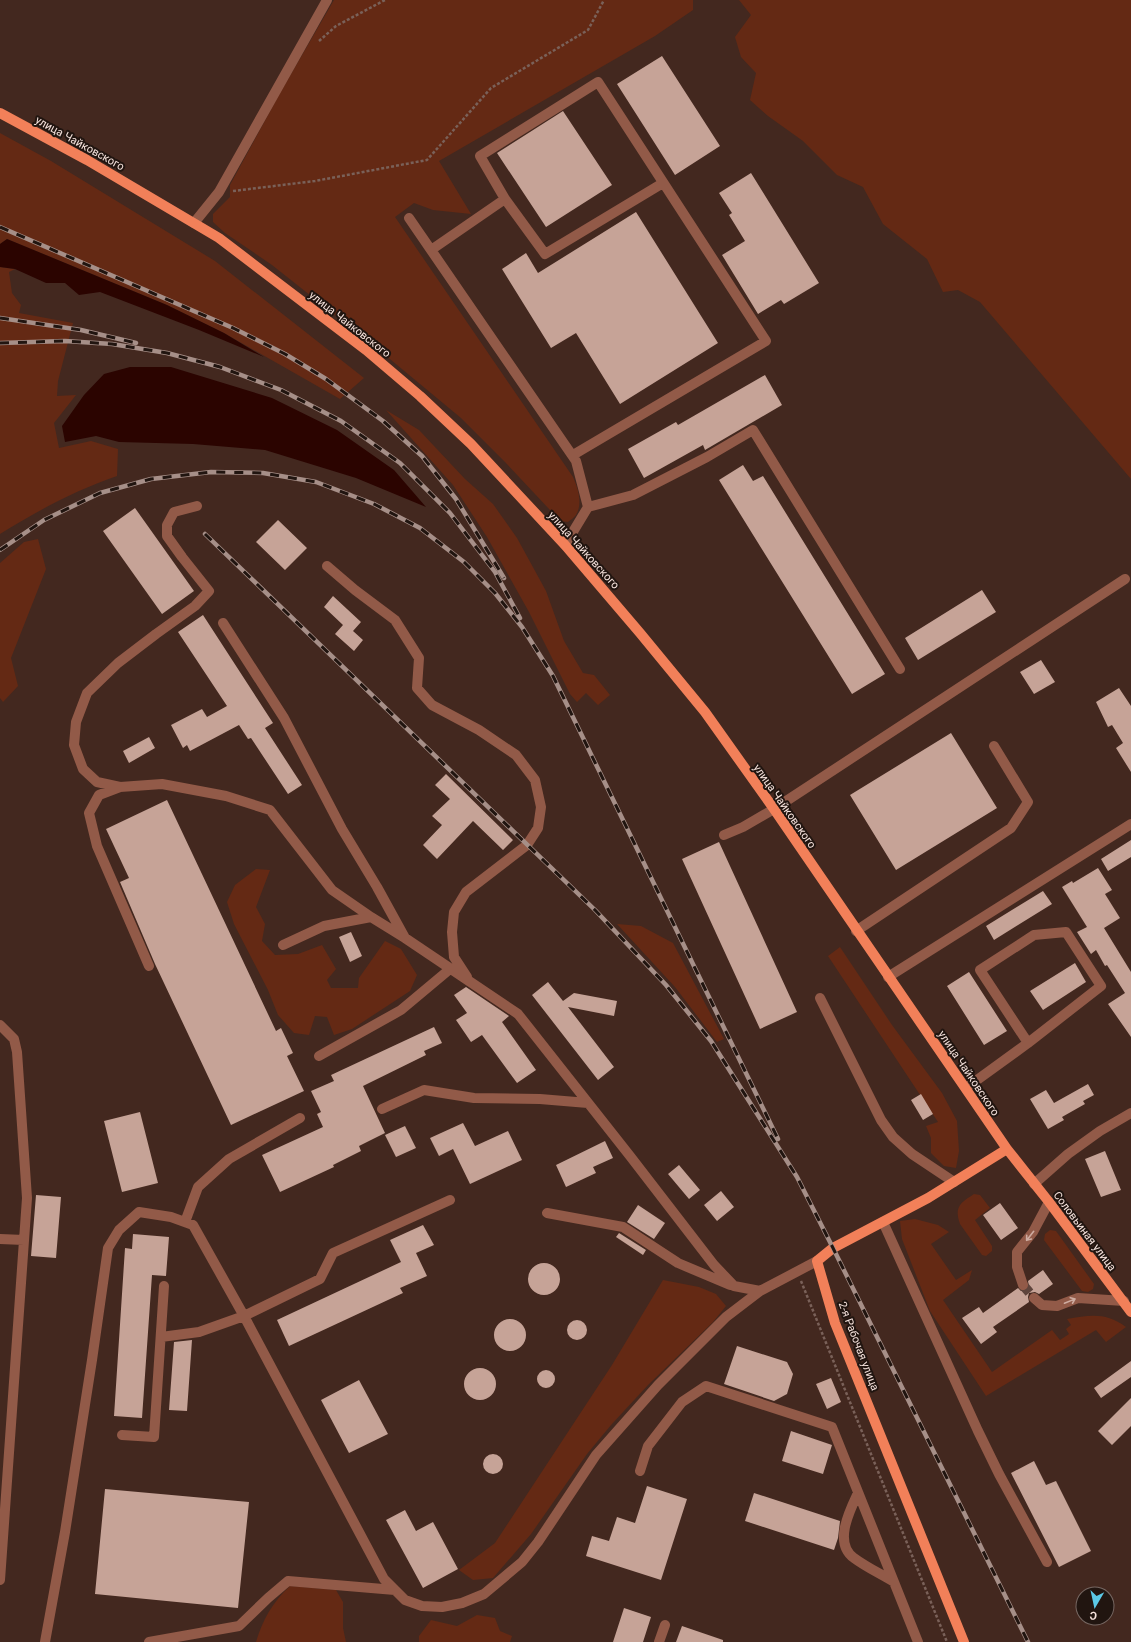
<svg xmlns="http://www.w3.org/2000/svg" width="1131" height="1642" viewBox="0 0 1131 1642" font-family="Roboto,sans-serif">
<style>
.green{fill:#642914}
.water{fill:#2b0400}
.building{fill:#c6a397}
.lines{fill:none;stroke-linecap:round;stroke-linejoin:round}
.minor-tunnel{stroke:#5e443c;stroke-width:10;stroke-dasharray:10 5;stroke-linecap:butt}
.path{stroke:#7a6159;stroke-width:2.5;stroke-dasharray:3 2;stroke-linecap:butt}
.minor{stroke:#925a48;stroke-width:10}
.major{stroke:#f28059;stroke-width:10}
.rail-casing{stroke:#a68f88;stroke-width:4.5}
.rail{stroke:#211510;stroke-width:3;stroke-dasharray:9;stroke-linecap:butt}
.oneway{stroke:#ceaca1}
.labels{text-anchor:middle;stroke-width:4;stroke-linejoin:round;paint-order:stroke}
.street-label{font-size:11px;fill:#f6e3dd;stroke:#211510}
</style>
<rect width="100%" height="100%" fill="#43281f"/>
<path class="green" d="M334,0H693V10L655,36L439,161L471,214L433,210L414,203L395,217L573,477C578,488 583,504 576,515C574,518 570,520 568,522L561,521L550,510L505,462L461,418L373,345L272,265L225,233L213,222V214L230,197V185L280,93Z
M739,0H1131V479L980,302L958,290L943,292L927,259L883,224L863,187L837,175L803,141L768,116L750,100L756,73L741,57L735,37L751,15Z
M0,133L51,161L215,261L364,378L340,399L224,333L167,305L7,239L0,244Z
M0,267L15,269L9,272L12,293L21,305L19,313L73,323L58,381L57,396L76,395L54,423L59,448L91,441L118,449L117,476C76,490 37,511 0,534Z
M386,410L419,430L465,479L493,504L517,538L546,591L564,641L583,673L594,675L610,695L598,705L586,693L577,702L570,694L529,612L487,537L453,485Z
M38,539L46,569L11,658L18,686L3,702L0,698V563L24,542Z
M256,869L270,870L256,907L265,924L262,941L275,955L298,954L322,945L336,969L327,980L331,988H358L359,978L385,941L401,949L417,975L410,991L352,1029L334,1035L327,1017L315,1016L309,1035L294,1033L278,1015L268,990L234,924L227,902L235,885Z
M617,924L641,926L673,943L724,1039L717,1042L675,987Z
M840,947L892,1025L942,1093L957,1121L959,1151L956,1168L944,1166L931,1153V1138L926,1126L938,1122L828,956Z
M974,1194L980,1195L990,1208L975,1220L992,1246V1251L986,1256L982,1255L960,1224C954,1207 960,1203 974,1194Z
M915,1219L938,1225L949,1232L931,1244L956,1280L972,1270L969,1280L943,1300L992,1372L1052,1330L1060,1340L1069,1334L1066,1329L1071,1325L1067,1319C1090,1315 1106,1312 1126,1327L1106,1342L1096,1330L986,1396L930,1311L902,1239L900,1221Z
M1050,1230L1056,1231L1094,1284L1093,1289L1088,1292L1082,1291L1044,1240L1045,1234Z
M663,1280L699,1287L716,1294L726,1306L713,1322L648,1385L611,1425L587,1454L531,1534L493,1578L473,1580L459,1570L495,1543L612,1365Z
M290,1586L336,1590L343,1602V1628L346,1642H256C263,1619 272,1603 290,1586Z
M477,1615L495,1618L500,1631L512,1636L510,1642H419V1636L431,1620L457,1626Z"/>
<path class="water" d="M7,239L167,305L224,333L264,357L199,330L100,292L79,295L65,283H46L15,269L0,267V244Z
M130,367H171L272,398L337,430L394,470L426,507L356,478L265,450L193,444L119,442L96,436L65,442L62,426L84,395L104,374Z"/>
<path class="building" d="M662,56L720,146L675,175L617,84Z
M563,111L612,185L546,227L497,153Z
M751,173L819,283L784,304L781,300L758,314L722,255L745,241L729,215L732,213L719,193Z
M636,212L718,343L620,404L576,333L551,348L502,269L526,253L538,273Z
M765,375L782,405L705,450L703,445L644,478L628,449L676,422L678,425Z
M743,465L753,481L763,476L885,674L852,694L719,480Z
M135,508L194,591L162,614L103,531Z
M278,520L307,548L285,570L256,542Z
M982,590L996,612L918,660L905,638Z
M333,596L361,622L353,631L363,640L354,651L335,634L343,625L324,607Z
M203,615L273,723L265,728L302,785L288,794L251,738L248,739L239,725L190,751L187,745L183,748L171,725L202,709L207,717L227,706L178,632Z
M1041,660L1055,682L1034,694L1020,672Z
M1119,688L1131,706V772L1116,748L1123,743L1112,725L1108,727L1096,702Z
M951,733L997,808L896,870L850,795Z
M149,737L155,748L129,763L123,751Z
M446,774L513,840L503,850L473,821L437,859L423,845L442,825L432,816L450,799L435,785Z
M167,800L276,1031L281,1028L293,1053L287,1056L304,1091L231,1125L155,964L120,882L129,878L106,829Z
M1131,840V857L1108,871L1101,859Z
M719,842L797,1012L760,1029L682,859Z
M1098,868L1112,890L1105,894L1120,918L1104,928L1131,972V1037L1108,1004L1125,993L1107,965L1105,966L1096,950L1091,954L1077,932L1087,927L1062,887L1072,881L1073,883Z
M1043,891L1052,904L994,940L986,926Z
M351,932L362,956L350,962L339,937Z
M1075,963L1086,982L1043,1010L1030,991Z
M969,972L1007,1031L984,1045L947,986Z
M548,982L563,1001L574,993L617,1001L614,1016L568,1007L614,1067L598,1080L532,995Z
M466,987L509,1016L502,1022L536,1070L517,1083L482,1035L471,1042L456,1020L467,1013L454,995Z
M434,1027L442,1043L424,1051L426,1055L363,1086L385,1133L359,1146L361,1151L333,1165L334,1167L280,1192L262,1155L323,1127L317,1114L321,1112L311,1091L334,1081L331,1075Z
M1088,1084L1094,1095L1083,1101L1085,1104L1062,1117L1064,1120L1048,1129L1030,1099L1046,1090L1054,1103Z
M921,1094L933,1114L923,1120L911,1100Z
M140,1112L158,1183L122,1192L104,1121Z
M463,1123L475,1146L508,1131L522,1160L470,1184L453,1149L439,1156L430,1138Z
M405,1126L416,1148L396,1157L385,1135Z
M605,1141L613,1158L593,1167L596,1173L566,1187L556,1165Z
M1105,1151L1121,1190L1101,1197L1085,1159Z
M679,1165L700,1190L689,1199L668,1174Z
M721,1191L734,1207L717,1221L704,1205Z
M36,1195L61,1197L56,1258L31,1256Z
M1000,1203L1018,1228L1001,1240L983,1215Z
M638,1205L665,1223L654,1239L627,1222Z
M423,1225L434,1245L416,1253L427,1276L400,1288L403,1293L289,1346L277,1320L401,1262L390,1240Z
M619,1233L646,1250L643,1255L616,1237Z
M133,1234L169,1237L166,1276L152,1275L142,1418L114,1416L125,1248L132,1249Z
M528 1279a16 16 0 1 1 32 0a16 16 0 1 1-32 0Z
M1043,1270L1053,1284L1039,1294L1035,1292L1029,1293L1028,1297L1029,1302L993,1327L997,1332L981,1344L962,1318L979,1307L983,1313L1018,1288L1021,1291H1025L1029,1287L1028,1281Z
M494 1335a16 16 0 1 1 32 0a16 16 0 1 1-32 0Z
M567 1330a10 10 0 1 1 20 0a10 10 0 1 1-20 0Z
M192,1340L187,1411L169,1410L174,1342Z
M737,1346L787,1362L793,1374L787,1394L774,1401L724,1384Z
M1131,1361V1377L1101,1398L1094,1388Z
M464 1384a16 16 0 1 1 32 0a16 16 0 1 1-32 0Z
M537 1379a9 9 0 1 1 18 0a9 9 0 1 1-18 0Z
M831,1378L841,1402L827,1409L816,1384Z
M359,1380L388,1434L349,1453L321,1400Z
M1131,1398V1426L1112,1445L1098,1431Z
M791,1431L832,1445L823,1474L782,1461Z
M483 1464a10 10 0 1 1 20 0a10 10 0 1 1-20 0Z
M1034,1461L1046,1485L1056,1481L1091,1551L1059,1567L1011,1473Z
M647,1486L687,1499L661,1580L586,1556L592,1536L609,1541L617,1517L635,1523Z
M105,1489L249,1502L238,1608L95,1594Z
M754,1493L840,1521L838,1538L834,1550L745,1521Z
M405,1510L416,1531L433,1522L458,1569L423,1588L386,1520Z
M624,1608L651,1617L643,1642H613Z
M682,1626L723,1640V1642H676Z"/>
<g class="lines">
<path class="minor-tunnel" d="M1023,1285L1034,1298"/>
<path class="path" d="M319,41L336,26L385,0
M233,191L315,181L427,160L491,88L588,30L604,0
M801,1281L947,1642"/>
<path class="minor" d="M505,199L480,156L598,82L766,341L573,455
M409,218L576,461L588,507
M194,223L219,192L327,0
M431,250L505,199L545,254L663,183
M565,545L588,507L633,495L707,457L753,430L900,669
M327,566L355,590L395,620L419,658L417,688L432,705L479,730L516,755L535,780L541,807L538,828L527,845L466,892L454,912L452,932L454,957L467,977
M223,623L284,718L342,829L377,887L405,938
M120,787L97,782L83,769L74,745L76,722L87,693L118,663L156,634L195,606L209,591L182,557L167,536V525L174,512L197,506
M724,835L743,827L774,809L1125,579
M856,931L1011,828L1028,802L994,746
M283,945L324,926L371,917L405,938L518,1014L630,1156L714,1265L734,1286L760,1291
M149,966L97,846L89,813L99,795L120,787L162,784L226,796L270,810L332,890L371,917
M888,977L1131,824
M820,998L881,1120L893,1137L912,1154L954,1182
M0,1025L14,1039L17,1052L27,1198L0,1580
M319,1056L401,1010L450,969
M966,1088L1028,1043L1101,986L1066,932L1034,935L980,970L1028,1043
M382,1109L424,1090L474,1098L540,1099L588,1103
M1034,1184L1068,1154L1100,1131L1131,1113
M547,1213L623,1227L678,1263L730,1285
M185,1222L198,1187L229,1159L300,1118
M883,1222L978,1431L999,1474L1047,1562
M0,1239L24,1240
M1023,1285L1017,1267V1252L1033,1232L1049,1202
M1034,1298L1042,1305L1057,1306L1078,1298L1124,1301
M161,1337L199,1332L244,1316L320,1279L333,1253L450,1200
M122,1435L154,1437L164,1286
M640,1471L648,1446L682,1402L706,1386L832,1427L918,1642
M858,1493C850,1510 833,1543 854,1558C866,1567 881,1574 894,1582
M45,1642L65,1532L92,1360L108,1248L119,1230L139,1212L171,1217L193,1225L244,1316L384,1579L405,1600L422,1606L442,1607L462,1603L484,1594L522,1562L538,1542L596,1455L658,1385L726,1317L760,1291L817,1261
M149,1642L239,1626L268,1598L288,1581L395,1590
M659,1642L665,1625"/>
<path class="major" d="M0,113L87,160L219,238L366,350L420,396L471,444L565,545L640,633L705,712L774,809L1007,1149L1049,1202L1131,1312
M964,1642L835,1323L817,1261L833,1248L928,1198L1007,1149"/>
<defs>
<path id="rail" d="M0,227L233,328L285,354L326,379L383,421L422,456L456,499L504,578
M0,318L81,330L136,343
M0,343L65,341L112,344L167,353L220,367L281,390L341,421L400,463L450,513L495,572L520,618
M205,534L595,910L666,985L711,1041L797,1177L833,1248L1028,1642
M0,550L44,520L100,493L151,479L211,472L263,473L316,482L374,504L420,528L464,562L495,593L522,627L553,676L778,1139"/>
</defs>
<use href="#rail" class="rail-casing"/>
<use href="#rail" class="rail"/>
</g>
<defs><path id="oneway-shaft" d="M-6 0H5M1.5-3L5.5 0L1.5 3" fill="none" stroke-width="1.6" stroke-linecap="round" stroke-linejoin="round"/></defs>
<g class="oneway">
<use href="#oneway-shaft" transform="translate(1030 1236) rotate(128)"/>
<use href="#oneway-shaft" transform="translate(1070 1301) rotate(-22)"/>
</g>
<g class="labels">
<g class="street-label">
<text transform="translate(80 143) rotate(29)" y="4">улица Чайковского</text>
<text transform="translate(350 324) rotate(38)" y="4">улица Чайковского</text>
<text transform="translate(584 550) rotate(48)" y="4">улица Чайковского</text>
<text transform="translate(785 806) rotate(55)" y="4">улица Чайковского</text>
<text transform="translate(969 1073) rotate(56)" y="4">улица Чайковского</text>
<text transform="translate(1085 1231) rotate(53)" y="4">Соловьиная улица</text>
<text transform="translate(859 1346) rotate(69)" y="4">2-я Рабочая улица</text>
</g>
</g>
<g transform="translate(1095 1606) rotate(189)"><circle r="19" fill="#211510" stroke="#766762"/>
<path d="M0-3L7 15L0 10L-7 15Z" fill="#5bc8e6"/>
<text y="-6" font-size="11" font-weight="bold" text-anchor="middle" fill="#f6e3dd">С</text>
</g>
</svg>
